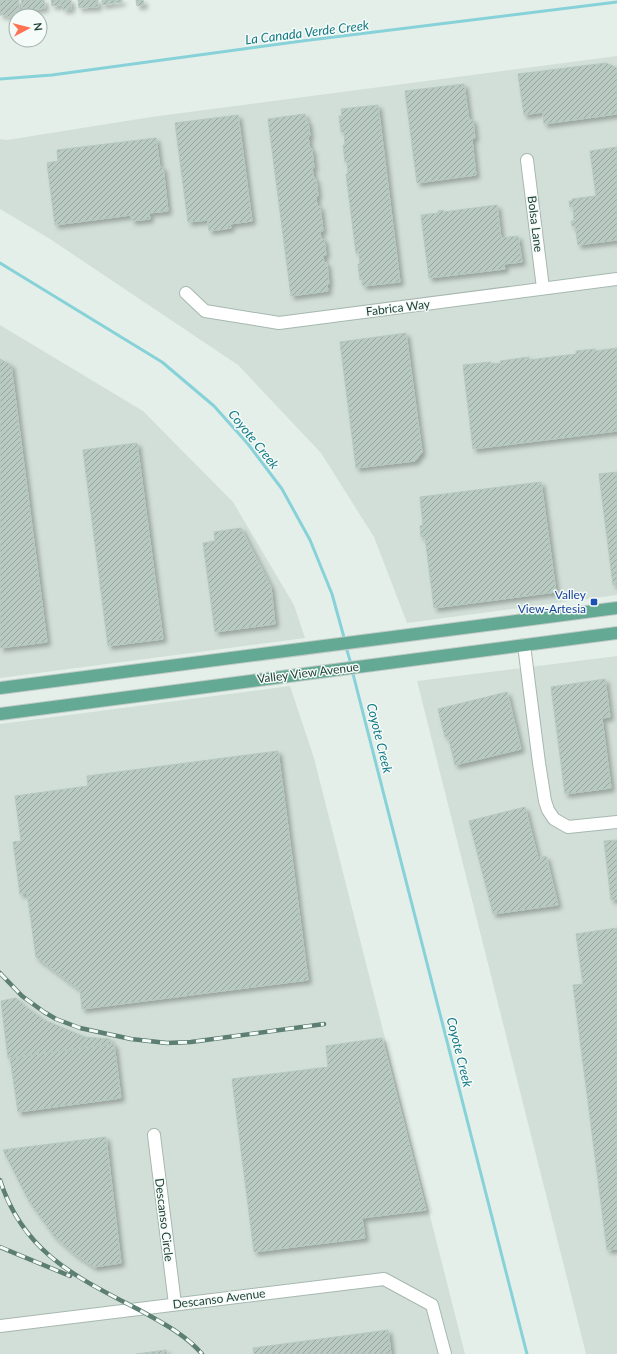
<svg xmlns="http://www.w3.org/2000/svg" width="617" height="1354" viewBox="0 0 617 1354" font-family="Lato,sans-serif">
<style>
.built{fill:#d2dfd8}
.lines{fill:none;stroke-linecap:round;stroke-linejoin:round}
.stream{stroke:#87d2d9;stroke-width:3}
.building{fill:url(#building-hatch);stroke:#b5c9c0;filter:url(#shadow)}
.minor-casing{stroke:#a6b8b0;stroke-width:14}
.tertiary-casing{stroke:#a6b8b0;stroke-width:14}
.primary-casing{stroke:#c1cac7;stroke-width:14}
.minor{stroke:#fff;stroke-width:12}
.tertiary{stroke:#fff;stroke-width:12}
.primary{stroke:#64a993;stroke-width:12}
.rail-casing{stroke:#5c7e73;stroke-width:4.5}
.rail{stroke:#f5fbf8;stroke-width:3;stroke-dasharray:9;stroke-linecap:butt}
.transit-dot{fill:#1a4fb4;stroke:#f5fbf8;stroke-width:1.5}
.labels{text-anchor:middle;stroke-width:3;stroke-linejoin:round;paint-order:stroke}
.street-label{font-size:12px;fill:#214338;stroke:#f5fbf8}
.transit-label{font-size:12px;fill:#164399;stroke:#f5fbf8;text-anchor:end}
.water-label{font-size:13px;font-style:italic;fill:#137a86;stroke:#f5fbf8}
</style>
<defs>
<pattern id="building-hatch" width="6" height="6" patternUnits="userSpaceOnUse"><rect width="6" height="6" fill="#b9cac2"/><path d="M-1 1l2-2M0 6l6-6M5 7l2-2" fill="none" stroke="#96a69f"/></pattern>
<filter id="shadow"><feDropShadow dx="3.5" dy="3.5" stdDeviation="2" flood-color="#0004"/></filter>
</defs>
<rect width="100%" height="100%" fill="#e4efe9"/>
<path class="built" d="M617,56V595L407,623L374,537L321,453L238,365L50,239L0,209V139L7,140L151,117Z
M0,325L143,411L233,502L294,605L305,638L0,678Z
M617,656V1354H586L417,681Z
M290,686L314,758L465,1354H0V724Z"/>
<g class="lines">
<path class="stream" d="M0,79L52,75L302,41L617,2
M0,263L162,362L214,406L248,444L282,489L310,540L332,594L345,641
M346,647L351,664
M352,670L527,1354"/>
</g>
<path class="building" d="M0,0H19V16L7,17V15H0Z
M21,0H44L45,8L33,10L34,16H28V10L23,11Z
M51,0H71V9L63,10V5L52,6Z
M78,0H98V7L79,8Z
M102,0H122V2L102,5Z
M136,0H143L144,5L137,6Z
M606,63L617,68V114L544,124L543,112L524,115L518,74Z
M464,84L469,120H473L475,138L472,139L476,175L417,183L405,91Z
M378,105L400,282L363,286L362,279L360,280L358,264H360L359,253H356L346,174H348L347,162H345L343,145H345L344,132H341L339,116H342L341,109Z
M305,114L306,121H308L310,136L308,137L310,149H312L314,168H312L314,179H316L318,196H316L317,207L320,206L323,231H320L321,239H324L326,255H323L324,263H327L329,284H327L328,291L291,296L268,119Z
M238,115L252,221L230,224L231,228L209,231L208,220L188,222L175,123Z
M156,138L160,168L163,167L168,211L149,213L150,219L132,221L131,215L55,225L47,163L58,161L57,150Z
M617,147V240L578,245L575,226H572L571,221H574L573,206L570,207L569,201H572V199L596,196L590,151Z
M497,205L501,238L518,236L522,262L504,264L505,269L429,278L421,215L438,213V211L443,210V212Z
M406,333L422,452L415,461L356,468L340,342Z
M617,348V431L473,449L463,365L491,362V364L501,363L500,361L529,357V360L576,354V351L595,349V351Z
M0,359L11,365L47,642L0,648Z
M137,443L163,639L108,646L83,450Z
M617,472V584L613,585L599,474Z
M541,482L556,592L434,608L425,537H421L420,526L423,525L420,497Z
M241,528L271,587L275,624L215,632L203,543L215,541L214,532Z
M605,679L610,717L602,718L611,788L565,794L551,687Z
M507,692L521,749L455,765L448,736L445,737L438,709Z
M278,751L308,980L82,1009L80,990L36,957L27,893L20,894L13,842L21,841L15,796L88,786L87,776Z
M525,807L538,858L546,856L558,905L493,914L469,821Z
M617,840V899L611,900L604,841Z
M617,928V1249L607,1250L573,985L583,984L576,934Z
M16,998L23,1005L44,1020L85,1037L110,1039L111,1044L8,1058L1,1001Z
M382,1038L426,1210L362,1218L365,1238L254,1252L232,1079L328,1067L326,1046Z
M114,1044L121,1098L18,1112L10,1058Z
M106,1137L121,1263L94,1267L73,1253L54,1236L29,1201L3,1150Z
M388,1330L391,1354H254L253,1348Z
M166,1350L167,1354H136Z"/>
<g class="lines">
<defs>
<path id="minor" d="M527,160L543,288
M186,293L205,311L279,323L617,279
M524,645L539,763L545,801L548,810L554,819L568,827L617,822
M154,1135L175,1304"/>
<path id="tertiary" d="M0,1326L384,1279L432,1305L445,1354"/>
<path id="primary" d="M0,688L617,608
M0,714L617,633"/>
</defs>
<use href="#minor" class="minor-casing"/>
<use href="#tertiary" class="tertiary-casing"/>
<use href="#primary" class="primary-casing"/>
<use href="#minor" class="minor"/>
<use href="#tertiary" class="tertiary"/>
<use href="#primary" class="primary"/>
<defs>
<path id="rail" d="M0,973L22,996L44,1012L56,1019L80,1028L131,1039L167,1043L191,1042L324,1024
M0,1180C24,1255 79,1278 143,1312C164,1324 186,1335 202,1354
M0,1247L70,1276"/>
</defs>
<use href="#rail" class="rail-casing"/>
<use href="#rail" class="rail"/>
</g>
<rect class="transit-dot" x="590" y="598" width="8" height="8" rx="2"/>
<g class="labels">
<g class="street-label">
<text transform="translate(535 224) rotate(83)" y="4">Bolsa Lane</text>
<text transform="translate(398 308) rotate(-7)" y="4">Fabrica Way</text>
<text transform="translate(308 673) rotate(-7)" y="4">Valley View Avenue</text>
<text transform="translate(164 1220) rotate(83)" y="4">Descanso Circle</text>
<text transform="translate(219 1299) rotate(-7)" y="4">Descanso Avenue</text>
</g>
<g class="transit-label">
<text x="586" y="599">Valley<tspan x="586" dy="14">View-Artesia</tspan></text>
</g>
<g class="water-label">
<text transform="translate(307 32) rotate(-7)" y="5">La Canada Verde Creek</text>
<text transform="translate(254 439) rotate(51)" y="5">Coyote Creek</text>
<text transform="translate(380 738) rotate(76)" y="5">Coyote Creek</text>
<text transform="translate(460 1052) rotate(76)" y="5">Coyote Creek</text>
</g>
</g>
<g transform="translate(28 28) rotate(83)"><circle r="19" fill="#f5fbf8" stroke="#a0b1ab"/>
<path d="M0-3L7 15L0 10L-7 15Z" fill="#ff7252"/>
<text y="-6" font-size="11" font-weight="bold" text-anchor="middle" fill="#214338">N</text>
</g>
</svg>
